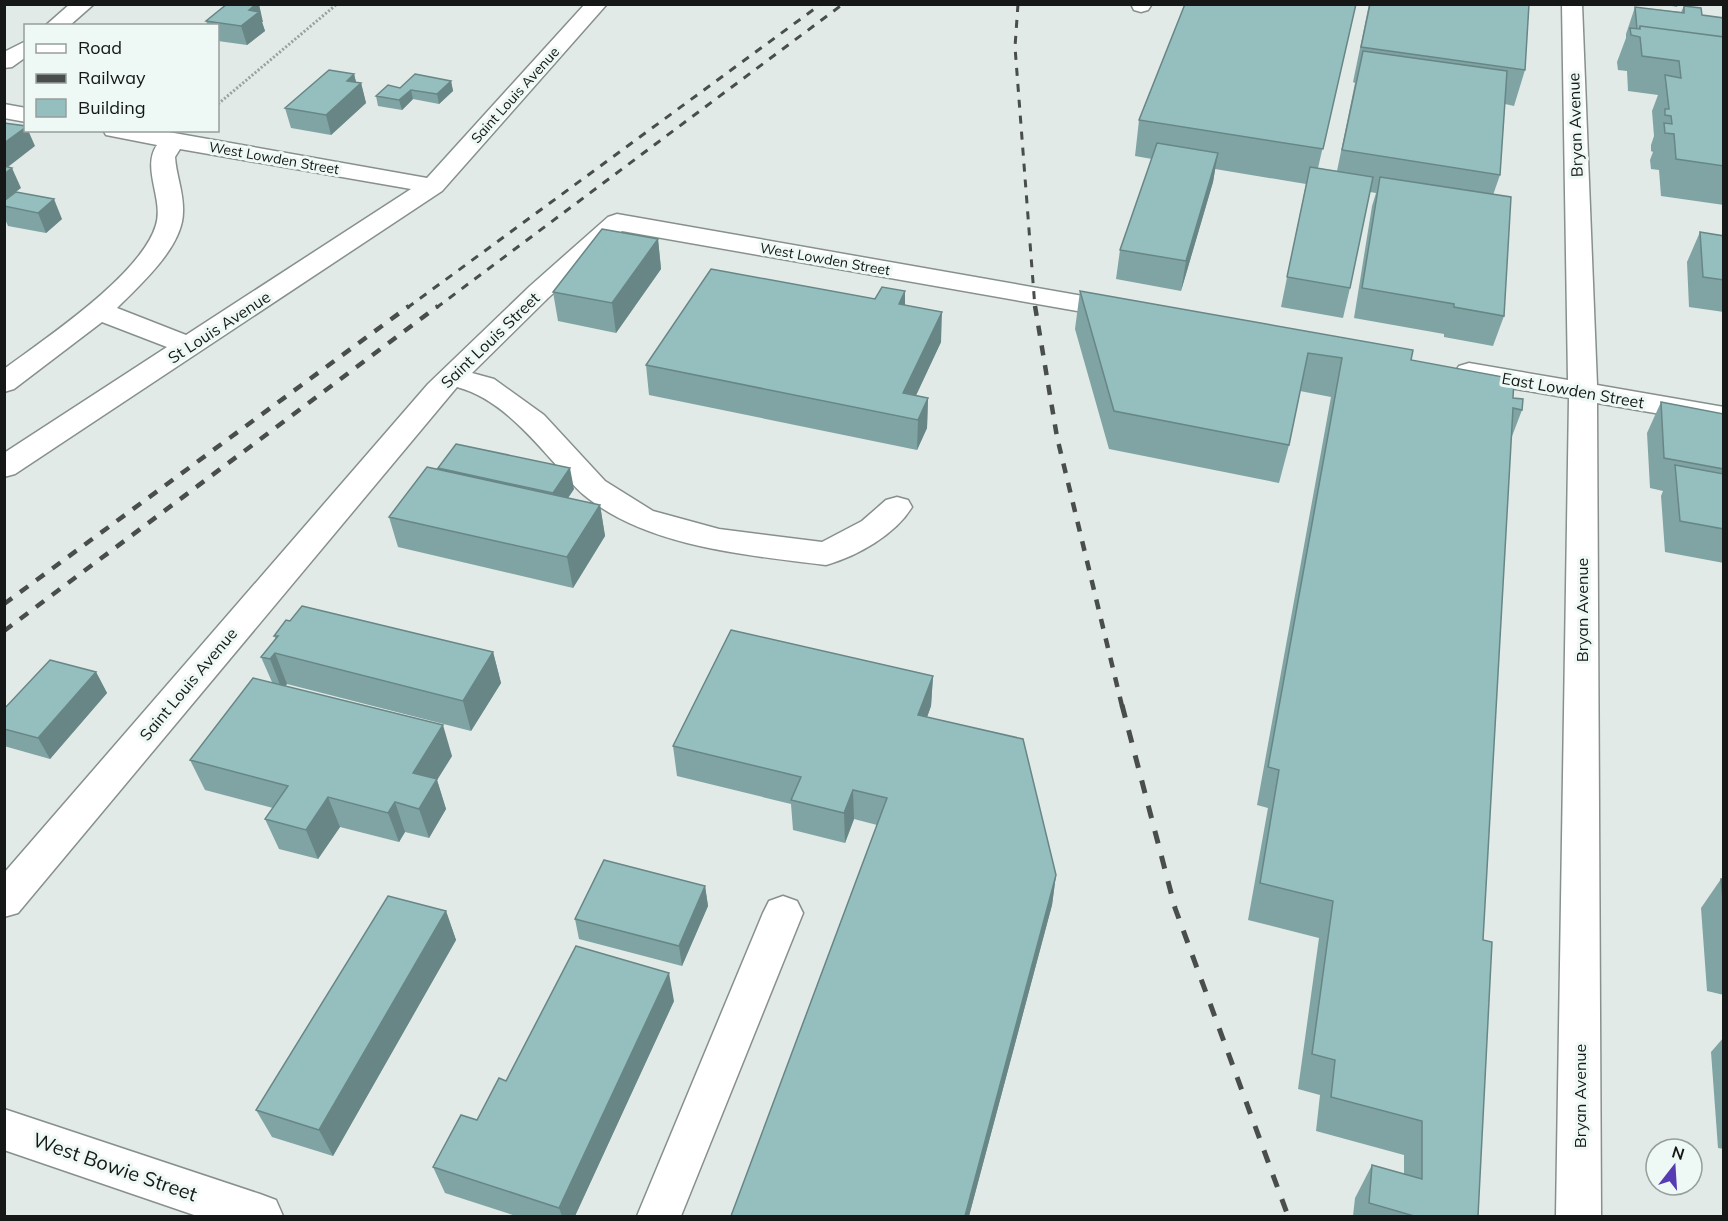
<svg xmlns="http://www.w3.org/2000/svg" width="1728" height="1221" viewBox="0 0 1728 1221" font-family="Mulish,sans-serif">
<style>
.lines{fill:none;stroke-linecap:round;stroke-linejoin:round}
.minor-casing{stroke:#87908d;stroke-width:3}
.path{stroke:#99a09e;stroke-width:3;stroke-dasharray:2 2;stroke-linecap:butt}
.minor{fill:#fff;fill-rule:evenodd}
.rail-far2{stroke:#494d4c;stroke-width:3;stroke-dasharray:8 8;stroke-linecap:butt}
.rail-far1{stroke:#494d4c;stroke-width:4.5;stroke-dasharray:10 10;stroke-linecap:butt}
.rail{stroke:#494d4c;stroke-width:5;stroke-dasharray:13 13;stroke-linecap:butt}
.wall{fill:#7fa4a3}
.shaded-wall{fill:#688685}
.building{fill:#94bfbe;stroke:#688685;stroke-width:1.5}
.labels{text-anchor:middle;stroke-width:6;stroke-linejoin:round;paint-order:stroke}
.far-street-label{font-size:14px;fill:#151817;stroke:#eef8f4}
.street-label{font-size:16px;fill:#151817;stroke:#eef8f4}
.near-street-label{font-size:20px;fill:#151817;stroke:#eef8f4}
</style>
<rect width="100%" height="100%" fill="#e1eae7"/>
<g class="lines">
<defs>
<path id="minor" d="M70,4H94L69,26H45Z
M585,4H607L442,191L15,474L4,477V453L167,347L102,322L14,389L4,392V369C46,338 142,274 156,225C164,199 141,168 157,145L106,135L103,130H157L427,178ZM180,149L411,189L186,335L117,308C140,285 183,247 183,212C184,193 176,175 175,157Z
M1131,4H1152L1148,10L1141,12L1134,10Z
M1562,4H1582L1597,385L1724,407V425L1597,403L1601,1216H1556L1569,398L1469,381L1459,378L1455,372L1459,366L1469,363L1568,380Z
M26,41V57L12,67L4,68V52Z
M4,104L26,108V122L4,118Z
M617,214L1123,303L1133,305L1137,311L1133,317L1123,319L622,231L548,298L472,373L494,379L544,415L605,481L653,511L719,529L822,542L862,521L886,500L897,497L908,500L912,507C895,535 857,556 826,565C748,555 646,547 584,495C575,488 567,477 559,468C531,437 499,398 457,387L18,913L4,917V873L428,384L530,286L608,217Z
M783,896L797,901L803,913L681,1216H637L763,913L769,901Z
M4,1109L260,1194L276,1200L283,1216H197L4,1150Z"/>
</defs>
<use href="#minor" class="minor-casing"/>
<path class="path" d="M218,104L337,4"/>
<use href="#minor" class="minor"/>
<path class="rail-far2" d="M1018,4L1015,47L1035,308
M407,308L821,4
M436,308L843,4"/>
<path class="rail-far1" d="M1035,306L1057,437L1122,706
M4,604L409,306
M4,631L438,306"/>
<path class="rail" d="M1122,705L1175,908L1288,1216"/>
</g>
<path class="wall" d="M1356,4L1318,168L1337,171L1355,83L1353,82L1369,4H1529L1525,70L1514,106L1505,104L1500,175L1493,195L1504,316L1493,346L1444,337V334L1354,318L1372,206L1376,193L1370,192L1350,288L1343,318L1281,307L1306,184L1215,169L1213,182L1181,291L1116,279L1120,250L1152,159L1135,156L1139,120Z
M1662,4H1678L1677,7Z
M1684,6L1702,15L1724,18V205L1661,196L1659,170L1651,169L1650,160L1653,152L1651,151V145L1654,136L1652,111L1658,95L1628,91L1627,71L1618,70L1617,62L1626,38V34L1635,7L1681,12Z
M206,21L263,22H262L265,31L247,45L218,41V26H208Z
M354,74L356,82L361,83L366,103L331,135L291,128L285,108Z
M451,81L453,91L439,104L413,99L402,110L378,106L376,96L400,88Z
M4,201L62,219L46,233L8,226L4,217Z
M1700,232L1724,236V312L1689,307L1687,262Z
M658,239L661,269L616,333L558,321L553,292Z
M1080,291L1411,360L1513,398L1522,410L1511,439L1483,940L1478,1216H1353L1355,1198L1372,1165L1404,1174V1155L1316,1131L1320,1095L1298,1089L1319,938L1248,920L1268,808L1257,805L1331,397L1300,391L1289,445L1279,483L1109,449L1075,329Z
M905,305L941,342L916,395L928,398L927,428L917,450L649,395L646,365Z
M1661,402L1724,414V563L1665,552L1661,496L1663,491L1650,488L1647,433Z
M438,468L574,489L568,498L600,505L605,536L573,588L398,547L389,517L438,470Z
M274,636L493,652L501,683L471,731L287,684L285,686L452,756L437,780L446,809L429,838L405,832L399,842L340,827L318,859L279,849L265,819L273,808L205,790L190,760L272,682L261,657L276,639Z
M96,672L107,693L50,759L4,746V709Z
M933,676L931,706L927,717L1056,875L1052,905L969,1216H731L877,825L854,819L845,843L793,830L791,804L677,776L673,746Z
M1721,879H1724V995L1707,991L1701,908Z
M705,886L708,906L682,966L579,939L575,919Z
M446,911L456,940L333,1156L272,1137L256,1110Z
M674,1001L575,1216H516L445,1193L433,1167L477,1120L506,1081Z
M1724,1037V1149L1718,1148L1711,1052Z"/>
<path class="shaded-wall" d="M256,4H259L263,22H262L265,31L247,45L241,26L249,10Z
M354,74L357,86L361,83L366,103L331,135L326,115L347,81Z
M451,81L453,91L439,104L437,94Z
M411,90L413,99L402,110L399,100Z
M26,127V130H28L35,146L4,170V143Z
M1218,153L1213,182L1181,291L1186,261Z
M12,168L21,188L4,201V174Z
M54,199L62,219L46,233L38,213Z
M658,239L661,269L616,333L612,303Z
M905,291V321L899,304Z
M942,312L941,342L906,417L903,393Z
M928,398L927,428L917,450L918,420Z
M570,468L574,489L557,514L553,493Z
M600,505L605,536L573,588L567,557Z
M493,652L501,683L471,731L463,701Z
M275,653L287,684L282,690L270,659Z
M96,672L107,693L50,759L38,738Z
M933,676L931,706L917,745L918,715Z
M443,725L452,756L437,780L446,809L429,838L419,809L413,773Z
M853,790L854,819L845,843L844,813Z
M328,797L340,827L318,859L306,830Z
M395,802L405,832L399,842L388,813Z
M1056,875L1052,905L969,1216H965Z
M705,886L708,906L682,966L679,946Z
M446,911L456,940L333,1156L319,1130Z
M669,973L674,1001L575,1216H562L559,1208Z"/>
<path class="building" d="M227,4H256L249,10L259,12L241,26L206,21Z
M1185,4H1356L1323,149L1139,120Z
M1370,4H1529L1525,70L1361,47Z
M1684,6L1701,8L1702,15L1724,18V37L1640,26L1639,29H1637L1635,7L1684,13Z
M1640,26L1724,37V166L1676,159L1674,134L1665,133L1664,123L1672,124L1671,116L1665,115V109H1669L1665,75L1681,78L1679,61L1642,56L1640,37L1631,35L1630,28L1640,29Z
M1363,51L1507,71L1500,175L1342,150Z
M329,70L354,74L347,81L361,83L326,115L285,108Z
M415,74L451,81L437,94L411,90L399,100L376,96L388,85L400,88Z
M4,123L26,126V127L4,143Z
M1157,143L1218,153L1186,261L1120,250Z
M4,166L12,168L4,174Z
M1310,167L1373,177L1350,288L1287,277Z
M1380,177L1511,197L1504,316L1454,307V304L1362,288Z
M16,192L54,199L38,213L4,206V201Z
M602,229L658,239L612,303L553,292Z
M1700,232L1724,236V280L1703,277Z
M711,269L875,299L882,287L905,291L899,304L942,312L903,393L928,398L918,420L646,365Z
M1080,291L1413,350L1411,360L1514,379L1513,398L1523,399L1522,410L1513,408L1483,940L1492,942L1478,1216H1414L1369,1203L1372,1165L1422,1179V1121L1331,1097L1335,1060L1312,1054L1333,901L1260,883L1279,770L1268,767L1342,358L1308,353L1289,445L1114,411Z
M1661,402L1724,414V469L1664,458Z
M456,444L570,468L553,493L438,468Z
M1675,465L1724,474V529L1680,521Z
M427,467L600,505L567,557L389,517Z
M302,606L493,652L463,701L275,653L270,659L261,657L278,636H274L286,620L290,621Z
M731,630L933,676L918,715L1023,739L1056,875L965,1216H731L887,798L853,790L844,813L791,800L801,777L673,746Z
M50,660L96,672L38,738L4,729V709Z
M253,678L443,725L413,773L437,779L419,809L395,802L388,813L328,797L306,830L265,819L288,786L190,760Z
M604,860L705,886L679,946L575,919Z
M1721,879H1724V909Z
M388,896L446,911L319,1130L256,1110Z
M576,946L669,973L559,1208L433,1167L461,1115L477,1120L499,1078L506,1081Z"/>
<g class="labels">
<g class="far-street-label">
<text transform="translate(515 95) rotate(-48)" y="5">Saint Louis Avenue</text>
<text transform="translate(274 158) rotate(10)" y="5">West Lowden Street</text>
<text transform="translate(825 259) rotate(10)" y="5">West Lowden Street</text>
</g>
<g class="street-label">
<text transform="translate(1575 125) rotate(-92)" y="6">Bryan Avenue</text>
<text transform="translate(219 327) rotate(-33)" y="6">St Louis Avenue</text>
<text transform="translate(490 340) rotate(-44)" y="6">Saint Louis Street</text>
<text transform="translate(1573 390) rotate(10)" y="6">East Lowden Street</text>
<text transform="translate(1582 610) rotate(-90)" y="6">Bryan Avenue</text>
<text transform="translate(188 684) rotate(-50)" y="6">Saint Louis Avenue</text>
<text transform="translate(1580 1096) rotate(-90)" y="6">Bryan Avenue</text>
</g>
<g class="near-street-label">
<text transform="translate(115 1167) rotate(19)" y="7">West Bowie Street</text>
</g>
</g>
<rect width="1728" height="1221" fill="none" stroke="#151817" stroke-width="12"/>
<rect x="24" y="24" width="195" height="108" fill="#eef8f4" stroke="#979e9c" stroke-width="1.5"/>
<rect x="36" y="44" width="30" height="9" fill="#ffffff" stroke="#979e9c" stroke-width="1.5"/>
<text x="78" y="54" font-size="18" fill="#151817">Road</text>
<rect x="36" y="74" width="30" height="9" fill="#494d4c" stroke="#979e9c" stroke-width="1.5"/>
<text x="78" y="84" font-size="18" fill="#151817">Railway</text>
<rect x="36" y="99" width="30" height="18" fill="#94bfbe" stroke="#979e9c" stroke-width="1.5"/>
<text x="78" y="114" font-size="18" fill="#151817">Building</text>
<g transform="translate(1674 1167) rotate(17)"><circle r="28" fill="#eef8f4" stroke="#979e9c" stroke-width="1.5"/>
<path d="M0-4.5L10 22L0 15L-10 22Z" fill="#563bb3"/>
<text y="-9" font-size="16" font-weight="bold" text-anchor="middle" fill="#151817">N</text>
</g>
</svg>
